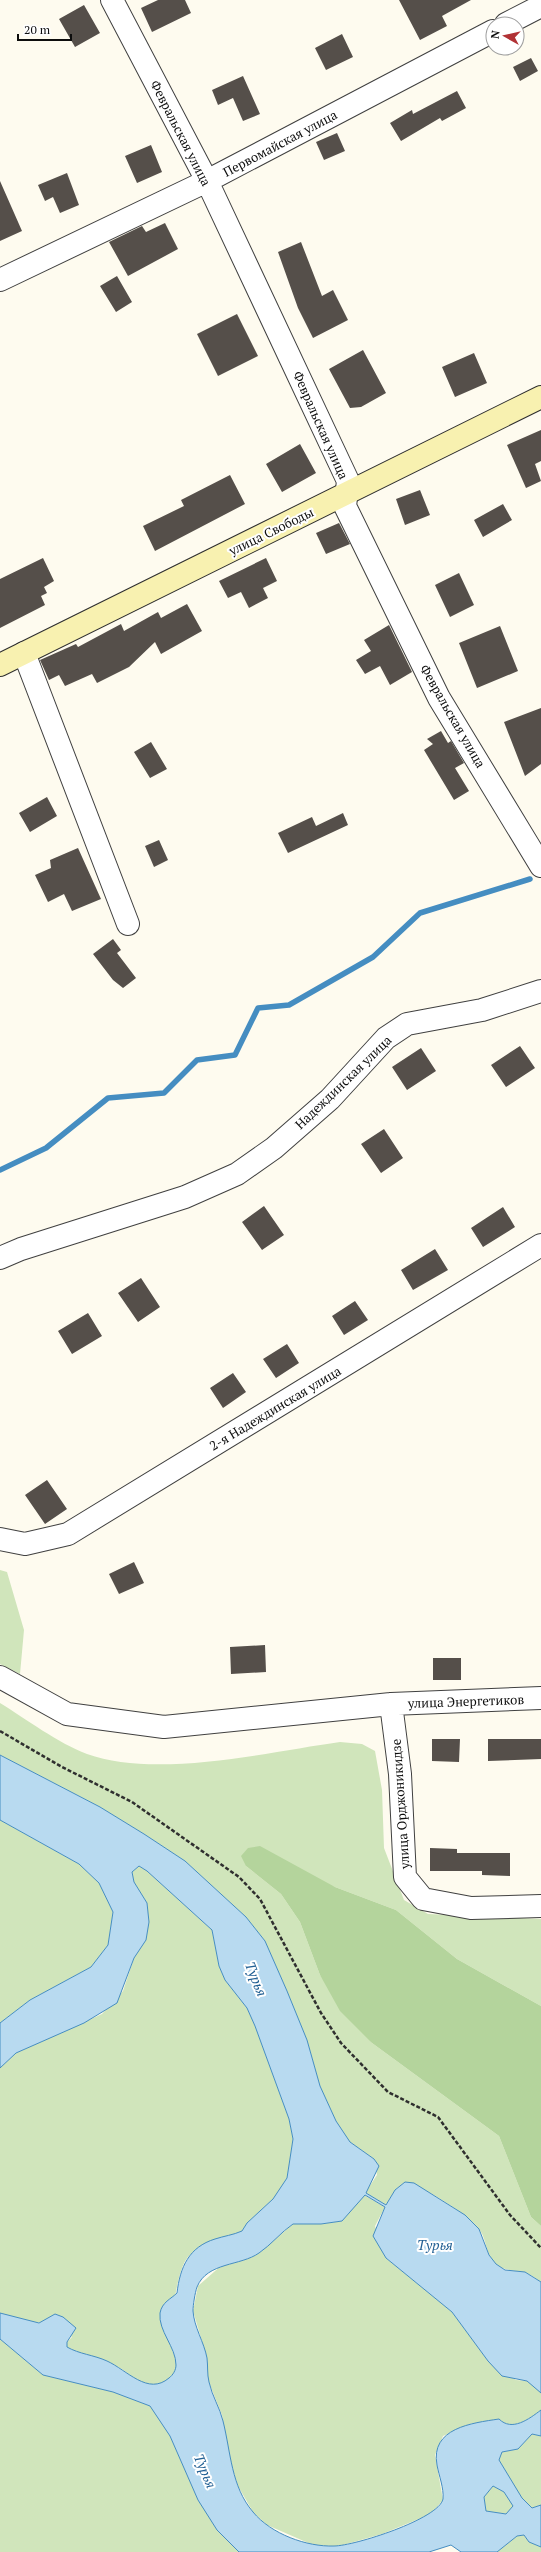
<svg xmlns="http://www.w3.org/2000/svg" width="541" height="2552" viewBox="0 0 541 2552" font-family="'PT Serif',serif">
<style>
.green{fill:#d0e5bb}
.forest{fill:#b4d49c}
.water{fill:#b8daf0;stroke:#458dc1;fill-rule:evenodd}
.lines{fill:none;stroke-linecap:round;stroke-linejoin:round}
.stream{stroke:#458dc1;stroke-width:5.5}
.building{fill:#554f4a}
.minor-casing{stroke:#404040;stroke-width:24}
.secondary-casing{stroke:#2f2f2f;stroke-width:24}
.path{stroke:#2f2f2f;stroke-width:2.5;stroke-dasharray:4 2;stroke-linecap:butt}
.minor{stroke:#fff;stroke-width:22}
.secondary{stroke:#f8f1b0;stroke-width:22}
.labels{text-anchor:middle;stroke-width:4;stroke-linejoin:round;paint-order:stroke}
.street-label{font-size:13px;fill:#0d0d0d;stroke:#fff}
.water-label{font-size:14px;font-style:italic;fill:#226094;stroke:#fff}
</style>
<rect width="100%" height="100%" fill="#fefbef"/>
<path class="green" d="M0,1570L7,1572L24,1630L20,1674L0,1664Z
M0,1703C26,1719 58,1743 87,1754C156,1779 268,1752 340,1742L362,1744L375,1751L382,1790L384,1848L404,1900L428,1914L541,1919V2006L457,1959L396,1910L335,1887L246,1866L281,1894L300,1922L320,1975L372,2043L499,2136L531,2217L541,2226V2282C536,2279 531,2274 525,2273C515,2269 505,2272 496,2264C485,2254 487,2239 479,2229C470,2216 420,2184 405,2182L395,2190L386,2205L365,2193L377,2175L374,2159L350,2142L336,2121L320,2086L307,2040L287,1991L265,1941L246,1917L185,1861L144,1834L100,1807L0,1755Z
M0,1820L79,1864L99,1883L113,1912L108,1945L91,1967L30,2000L0,2023Z
M139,1866L147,1871L212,1930L219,1966L225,1980L247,2008L255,2026L289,2119L293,2139L287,2178L273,2199L247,2223L242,2231C224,2240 202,2242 188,2257C176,2270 170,2327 171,2346C172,2352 177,2358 176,2366C176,2380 158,2387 146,2384C134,2381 128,2372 118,2367C101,2358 83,2356 67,2347V2342L72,2337L46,2320C32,2327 14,2318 0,2313V2068L16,2053L102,2014L123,1991L134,1958L146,1940L149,1922L147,1903L134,1882L132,1872Z
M364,2195L385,2207L375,2226L386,2258L452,2312L488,2361L516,2380L527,2381L537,2388L541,2393V2410C529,2419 512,2432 499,2419L470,2424L443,2436L435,2455L443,2500L431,2514L382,2534L336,2547L313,2545L267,2525L253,2512L238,2486L230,2462L222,2415L208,2380L207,2358L193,2311L198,2286L223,2264L244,2260L259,2253L293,2224H321L342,2221Z
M0,2339L43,2375L113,2392L150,2406L170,2436L198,2500L239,2552H0Z
M532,2434L541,2436V2505L532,2508L522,2499L499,2460L501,2452L518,2449Z
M493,2486L504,2492L514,2506L506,2514L486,2511L484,2497Z
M524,2535L529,2542L541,2547V2552H497L517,2536Z"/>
<path class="forest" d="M260,1846L335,1887L396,1910L457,1959L541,2006V2226L531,2217L499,2136L372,2043L340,2011L320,1975L300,1922L281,1894L246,1866L241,1856L248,1848Z"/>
<path class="water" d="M0,1755L100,1807L144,1834L185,1861L246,1917L265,1941L287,1991L307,2040L320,2086L336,2121L350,2142L374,2159L379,2166L366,2193L386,2205L395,2190L405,2182L414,2183L465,2215L479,2229L489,2255L496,2264L505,2270L525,2272L541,2282V2393L527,2381L502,2376L488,2361L452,2312L386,2258L373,2236L385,2207L365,2195L342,2221L321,2224H293C281,2232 271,2245 259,2253C241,2266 207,2262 197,2287C195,2293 193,2305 193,2311C194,2327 204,2342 207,2358C208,2366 207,2374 209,2382C212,2396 220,2408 223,2421C231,2453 231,2486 253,2512C271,2534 307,2547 334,2546C354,2546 439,2519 443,2499C444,2488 439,2476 437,2465C430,2428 472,2423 499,2419C512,2432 529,2419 541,2410V2436L532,2434L518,2449L502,2452L499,2460L522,2498L532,2508L541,2505V2547L529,2542L524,2535L517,2536L497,2552H461L451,2545L429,2552H239L217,2530L198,2500L170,2436L150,2406L113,2392L43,2375L0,2339V2313L39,2323L55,2314L63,2317L76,2328L67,2342V2347C79,2354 94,2355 107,2361C127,2370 148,2396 169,2378C173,2375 176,2370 176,2365C176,2347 158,2331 160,2313C162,2302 171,2299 177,2293C180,2267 189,2247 215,2239C224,2236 233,2235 242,2231L247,2223L273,2199L287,2178L293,2139L289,2119L255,2026L247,2008L225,1980L219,1966L212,1930L147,1871L139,1866L132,1872L134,1882L147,1903L149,1922L146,1940L134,1958L117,2003L84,2023L16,2053L0,2068V2023L30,2000L91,1967L108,1945L113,1912L99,1883L79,1864L0,1820ZM493,2486L504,2492L513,2506L506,2514L486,2511L484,2497Z"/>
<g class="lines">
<path class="stream" d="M0,1170L46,1148L108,1098L164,1093L197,1060L235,1055L258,1008L289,1005L373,957L420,913L530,879"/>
</g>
<path class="building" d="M158,0H185L191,13L152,32L141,8Z
M399,0H471L442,16L447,26L420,40Z
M84,5L100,33L75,47L59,19Z
M342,34L353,57L326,70L315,48Z
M531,58L538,71L520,81L513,67Z
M243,76L260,114L243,121L233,98L218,105L212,90Z
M457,91L466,108L442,121L440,118L401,141L390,123L412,110L413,114Z
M337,133L345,151L324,160L316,142Z
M151,145L162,172L137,183L125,156Z
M67,173L79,205L60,213L53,197L45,201L38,185Z
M0,181L22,231L0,241Z
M165,223L178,249L128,276L109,242L142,226L146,232Z
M301,242L322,296L333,290L348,320L313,338L298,308L278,252Z
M117,276L132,302L116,312L100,286Z
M237,314L258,356L218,376L197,334Z
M363,350L386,393L361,407L350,408L329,369Z
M474,353L487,383L455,397L442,367Z
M541,430V461L535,464L541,481L526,488L507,445Z
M300,444L316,473L282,492L266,464Z
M230,475L245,504L155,551L143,526L184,506L181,500Z
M420,490L430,515L405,525L396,499Z
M503,504L512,520L483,537L474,520Z
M339,523L350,544L326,554L316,533Z
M43,558L54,581L44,587L47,593L41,596L45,605L0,628V579Z
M266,558L277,581L263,588L268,598L249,608L241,592L228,598L219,581Z
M459,573L474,605L450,617L435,585Z
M187,604L202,631L161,654L155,642L129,667L97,683L92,674L65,686L59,675L49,680L40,660L76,644L78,647L121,624L124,631L158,612L161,618Z
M389,625L412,672L390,685L380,666L365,674L356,660L371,651L364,640Z
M500,626L518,671L477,688L459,643Z
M541,708V764L525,776L504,722Z
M441,731L448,743L451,741L464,763L455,768L469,791L454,800L424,750L433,744L427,739Z
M151,742L167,769L150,778L134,752Z
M47,797L57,816L30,832L19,813Z
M343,813L348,825L288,853L278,833L312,817L316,826Z
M159,840L168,860L154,867L145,846Z
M78,848L101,899L72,911L64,894L48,902L35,875L51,868L50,860Z
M113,939L121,950L117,953L136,978L123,988L113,980L93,954Z
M520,1046L535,1068L506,1087L491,1065Z
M421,1048L436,1071L407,1090L392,1067Z
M384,1129L403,1158L381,1173L361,1144Z
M264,1206L284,1235L262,1250L242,1222Z
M503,1207L515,1227L483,1247L471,1228Z
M435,1249L448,1270L413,1290L401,1270Z
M141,1278L160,1307L138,1322L118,1293Z
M355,1301L368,1320L344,1335L332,1316Z
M88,1313L102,1336L72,1354L58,1331Z
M287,1344L299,1363L276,1378L263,1359Z
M233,1373L246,1392L223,1408L210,1388Z
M47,1480L67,1509L45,1524L25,1495Z
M134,1562L144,1583L119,1594L109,1574Z
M265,1645L266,1672L231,1674L230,1647Z
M433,1658H461V1680H433Z
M432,1739H460L459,1762L432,1761Z
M488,1739H541V1759L488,1761Z
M430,1848L457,1849V1853H510V1876L482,1875V1871H430Z"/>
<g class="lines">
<defs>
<path id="minor" d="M112,0L207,181L348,481L345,506L439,698L541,866
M506,24L541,6
M0,280L207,181L493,31
M24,653L128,924
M0,1258L21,1249L185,1197L237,1174L274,1148L330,1099L386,1038L407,1024L482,1010L541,991
M0,1539L25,1544L68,1534L541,1245
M0,1677L67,1714L164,1727L391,1704L541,1698
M391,1704L400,1774L405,1877L423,1899L471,1908L541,1906"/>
<path id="secondary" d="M0,665L541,397"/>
</defs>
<use href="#minor" class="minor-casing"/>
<use href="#secondary" class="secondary-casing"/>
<path class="path" d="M0,1731L62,1767L132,1802L239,1877L260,1899L321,2013L341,2043L388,2092L438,2117L510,2215L541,2248"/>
<use href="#minor" class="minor"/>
<use href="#secondary" class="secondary"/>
</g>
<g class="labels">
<g class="street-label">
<text transform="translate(181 133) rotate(63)" y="5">Февральская улица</text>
<text transform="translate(280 143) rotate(-28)" y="5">Первомайская улица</text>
<text transform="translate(321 425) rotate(66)" y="5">Февральская улица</text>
<text transform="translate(271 531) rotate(-26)" y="5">улица Свободы</text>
<text transform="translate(453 716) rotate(60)" y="5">Февральская улица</text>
<text transform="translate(343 1082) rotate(-44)" y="5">Надеждинская улица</text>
<text transform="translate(275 1408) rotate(-31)" y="5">2-я Надеждинская улица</text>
<text transform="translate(466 1701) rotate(-2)" y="5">улица Энергетиков</text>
<text transform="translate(400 1804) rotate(-94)" y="5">улица Орджоникидзе</text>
</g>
<g class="water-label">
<text transform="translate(256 1979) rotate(68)" y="5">Турья</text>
<text x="435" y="2250">Турья</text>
<text transform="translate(205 2471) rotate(67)" y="5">Турья</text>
</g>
</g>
<g transform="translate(505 36) rotate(278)"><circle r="19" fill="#ffffff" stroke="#9e9e9e"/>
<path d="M0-3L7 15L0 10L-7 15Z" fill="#b13235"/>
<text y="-6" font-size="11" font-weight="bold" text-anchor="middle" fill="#0d0d0d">N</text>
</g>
<path d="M18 34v6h53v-6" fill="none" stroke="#0d0d0d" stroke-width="2"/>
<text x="24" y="34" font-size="12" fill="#0d0d0d" stroke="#ffffff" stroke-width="3" paint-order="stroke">20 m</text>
</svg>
